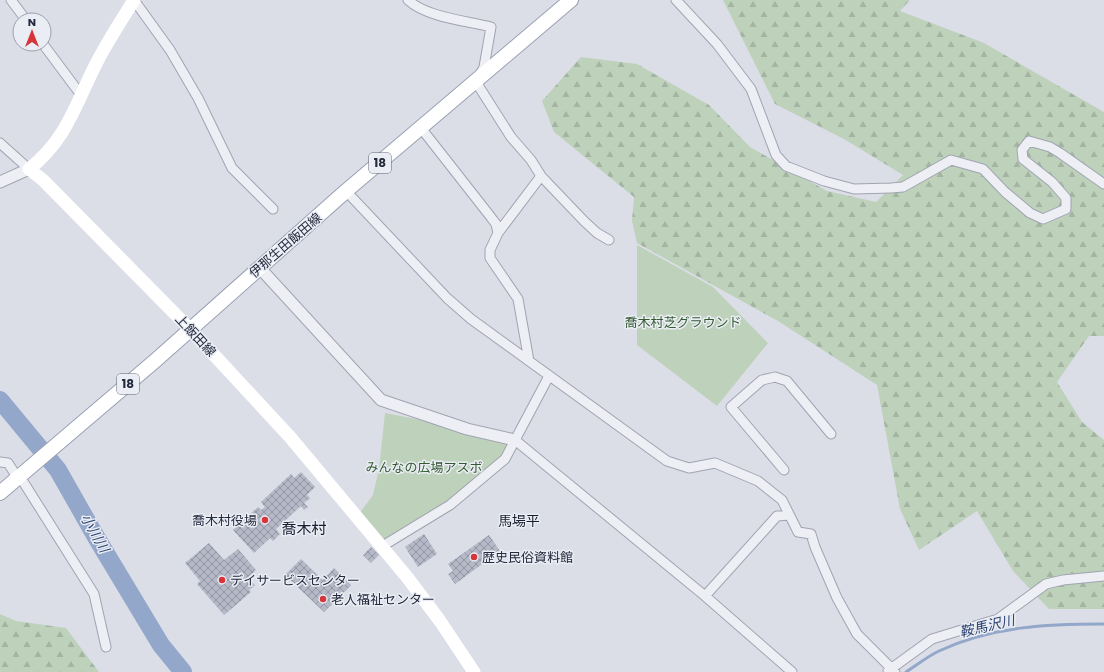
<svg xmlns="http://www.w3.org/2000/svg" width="1104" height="672" viewBox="0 0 1104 672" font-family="Poppins,'Noto Sans JP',sans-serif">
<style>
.forest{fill:url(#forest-firs)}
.park{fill:#bed1bb}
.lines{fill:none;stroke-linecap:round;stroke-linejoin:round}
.stream{stroke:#93a7ca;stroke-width:3}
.river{stroke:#93a7ca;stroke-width:18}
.building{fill:url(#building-cross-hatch)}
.minor-casing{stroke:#a0a4b1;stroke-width:11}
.tertiary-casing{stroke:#a0a4b1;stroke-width:13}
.primary-casing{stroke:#99a0b3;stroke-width:16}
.minor{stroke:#eeeff5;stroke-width:9}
.tertiary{stroke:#eeeff5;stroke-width:11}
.secondary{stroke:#fff;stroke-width:13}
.primary{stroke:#fff;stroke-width:14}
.poi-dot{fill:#d63539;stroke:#eaedf4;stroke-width:1.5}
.labels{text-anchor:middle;stroke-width:3;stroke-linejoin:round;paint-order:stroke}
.shield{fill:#eaedf4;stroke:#5f6474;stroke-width:1}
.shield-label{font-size:12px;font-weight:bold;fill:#242a3d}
.street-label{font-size:13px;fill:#242a3d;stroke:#eaedf4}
.park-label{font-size:13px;fill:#335a31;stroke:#eaedf4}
.poi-label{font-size:13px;fill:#242a3d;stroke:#eaedf4;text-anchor:start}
.neighbourhood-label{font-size:14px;fill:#171c2e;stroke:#eaedf4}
.water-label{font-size:14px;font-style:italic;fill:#2c4373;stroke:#eaedf4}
.quarter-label{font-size:15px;fill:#171c2e;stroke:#eaedf4}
</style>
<defs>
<pattern id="forest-firs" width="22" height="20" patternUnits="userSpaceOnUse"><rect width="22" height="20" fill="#bed1bb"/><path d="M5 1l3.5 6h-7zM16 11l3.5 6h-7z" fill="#a3b4a2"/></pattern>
<pattern id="building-cross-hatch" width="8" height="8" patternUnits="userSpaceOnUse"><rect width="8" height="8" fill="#b5b9c7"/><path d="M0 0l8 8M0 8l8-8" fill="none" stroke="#9397a3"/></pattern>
</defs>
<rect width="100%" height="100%" fill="#dbdee7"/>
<path class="forest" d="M723,0H910L900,11L984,43L1104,112V336H1089L1057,382L1082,422L1104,440V609H1049L1013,571L977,511L919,550L900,509L877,385L778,321L637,243L632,221L634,197L554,132L542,101L581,57L637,64L709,105L750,147L827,191L876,202L903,175L844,139L775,104Z
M0,614L16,621L66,628L99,672H0Z"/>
<path class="park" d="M637,245L713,287L768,343L717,406L637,345Z
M385,413L467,429L512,442L503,460L486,476L381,547L359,514L373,495L379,469Z"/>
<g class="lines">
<path class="stream" d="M906,672C917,665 928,656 939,651C992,626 1048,624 1104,624"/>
<path class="river" d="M0,400L58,470L96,537L161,645L183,672"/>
</g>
<path class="building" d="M301,472L315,487L307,495L310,498L304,503L308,507L304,510L301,506L276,529L280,534L273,541L270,538L254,553L233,530L258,507L261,510L265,507L261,502L291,474L294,478Z
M424,534L437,554L418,567L405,547Z
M489,535L500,551L455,584L448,574L453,571L448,564Z
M209,543L224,560L238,549L256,570L243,582L244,583L249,579L255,585L249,590L251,592L224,615L197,584L200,581L185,563Z
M371,547L379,555L371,563L363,555Z
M301,559L323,580L334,568L351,585L324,612L285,575Z"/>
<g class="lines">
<defs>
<path id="minor" d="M11,0L26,20
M134,0L170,50L198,98L232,168L273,209
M408,0C426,17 467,21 491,27L484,67L476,82L511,137L531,160L541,176L584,221L597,233L609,240
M676,0L717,44L751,89L776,155L786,166L824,181L854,189L891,188L903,187L951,160L983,169L1005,192L1030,213L1043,219L1066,209V198L1052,182L1023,159L1022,150L1029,141L1050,147L1060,153L1104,184
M43,44L81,95
M421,128L490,216L496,224L498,233
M0,143L29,169
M346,191L447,298L471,319L667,461L689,468L715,463L758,481L782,500L798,532L811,534L815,547L837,598L857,634L895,672
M529,361L518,299L490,258V250L498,233L541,176
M515,440L705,596L792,672
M0,462L8,463L17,477
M784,470L731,407L762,380L775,377L787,381L831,434
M24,483L94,594L106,647
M381,547L450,505L505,459L549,376
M705,596L777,516L789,515
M888,671L932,639L998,619L1046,584L1063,580L1104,576"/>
<path id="tertiary" d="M0,182L29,169
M259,267L381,400L467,429L515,440"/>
<path id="primary" d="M0,493L156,360L346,191L571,0"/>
</defs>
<use href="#minor" class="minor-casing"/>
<use href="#tertiary" class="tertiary-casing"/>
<use href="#primary" class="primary-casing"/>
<use href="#minor" class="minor"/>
<use href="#tertiary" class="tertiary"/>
<path class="secondary" d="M134,0C121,21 107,42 96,64C75,105 67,139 29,169L43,180L190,329L290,437L407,577L440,621L474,672"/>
<use href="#primary" class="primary"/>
</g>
<g class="poi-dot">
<circle cx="265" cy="520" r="4"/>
<circle cx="474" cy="557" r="4"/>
<circle cx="222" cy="580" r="4"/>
<circle cx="323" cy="599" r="4"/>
</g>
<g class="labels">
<g class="shield">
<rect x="369" y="153" width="22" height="20" rx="3"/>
<rect x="117" y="374" width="22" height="20" rx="3"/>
</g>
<g class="shield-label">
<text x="380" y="167">18</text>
<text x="128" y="388">18</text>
</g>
<g class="street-label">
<text transform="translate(285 245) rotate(-41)" y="5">伊那生田飯田線</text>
<text transform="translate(196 335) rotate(47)" y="5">上飯田線</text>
</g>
<g class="park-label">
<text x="683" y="327">喬木村芝グラウンド</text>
<text x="424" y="472">みんなの広場アスボ</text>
</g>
<g class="poi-label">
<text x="257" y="525" text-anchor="end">喬木村役場</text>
<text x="482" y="562">歴史民俗資料館</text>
<text x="230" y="585">デイサービスセンター</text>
<text x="331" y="604">老人福祉センター</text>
</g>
<g class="neighbourhood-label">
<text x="519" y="526">馬場平</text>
</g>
<g class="water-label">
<text transform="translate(95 533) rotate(60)" y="5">小川川</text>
<text transform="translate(987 626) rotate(-13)" y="5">鞍馬沢川</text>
</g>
<g class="quarter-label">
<text x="304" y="534">喬木村</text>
</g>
</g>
<g transform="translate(32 32)"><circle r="19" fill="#eaedf4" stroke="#9b9fab"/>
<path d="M0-3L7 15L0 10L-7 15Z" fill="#d63539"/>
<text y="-6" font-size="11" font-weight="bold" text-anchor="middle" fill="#242a3d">N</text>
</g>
</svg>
